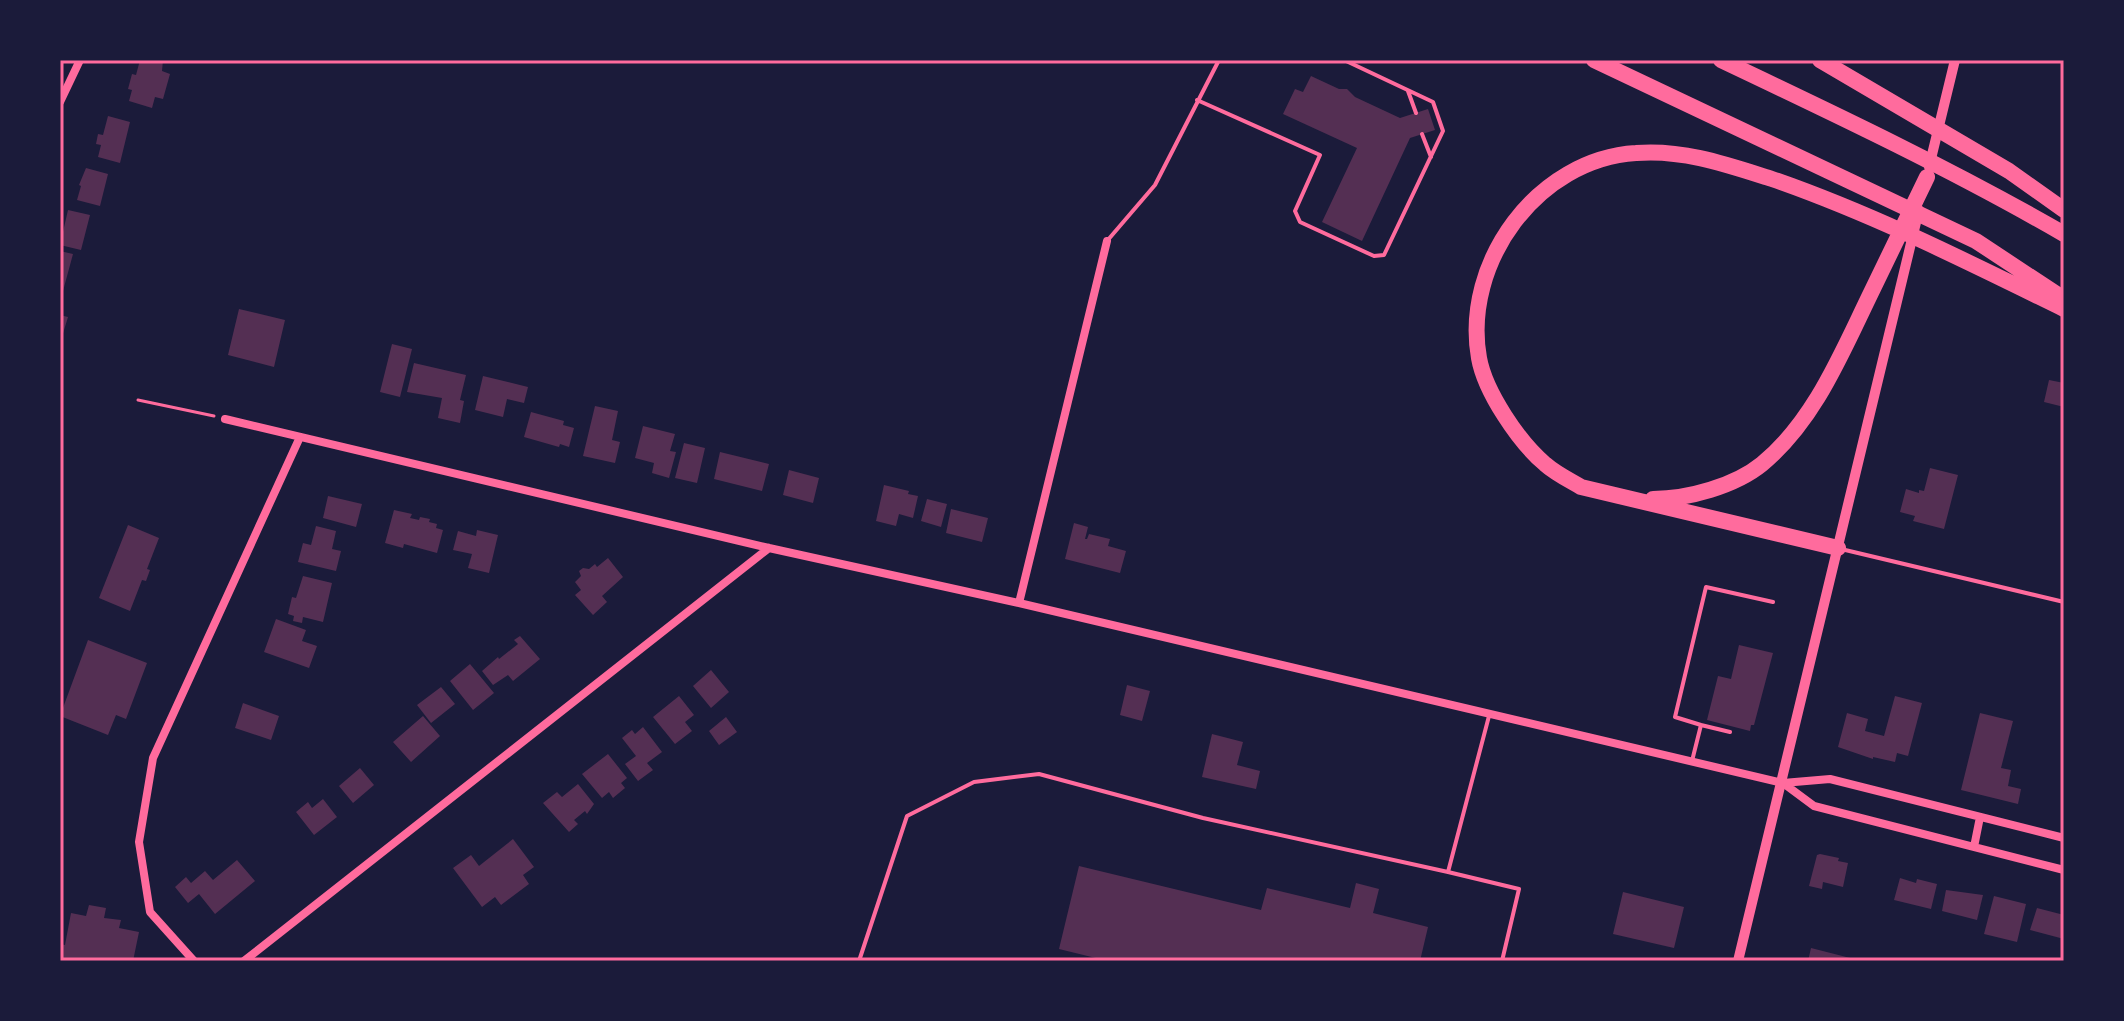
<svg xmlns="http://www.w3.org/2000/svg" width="2124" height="1021" viewBox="0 0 2124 1021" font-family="Raleway,sans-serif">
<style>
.building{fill:#542f53}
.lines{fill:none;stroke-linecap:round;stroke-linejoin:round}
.path{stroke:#ff6b9d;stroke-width:3}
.service{stroke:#ff6b9d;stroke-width:4}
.minor{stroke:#ff6b9d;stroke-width:8}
.tertiary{stroke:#ff6b9d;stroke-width:10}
.motorway{stroke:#ff6b9d;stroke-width:16}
.neatline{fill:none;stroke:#ff6b9d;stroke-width:3}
</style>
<rect width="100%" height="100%" fill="#1b1b3a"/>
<path class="building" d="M140,60H163L162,71L170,74L163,99L155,97L152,108L129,101L132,90L128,89L132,74L136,75Z
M1311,76L1339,89H1347L1355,97L1400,118L1428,109L1435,130L1410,138L1362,241L1322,222L1357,148L1283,114L1295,89L1303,92Z
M108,116L130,122L120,163L98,157L101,145L96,144L98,134L103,135Z
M86,168L108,174L100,206L77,200L81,186L79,185Z
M68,210L90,215L81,250L60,245Z
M60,251L73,254L63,291L60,290Z
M239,309L285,320L274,367L228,355Z
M60,315L68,317L61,340H60Z
M392,344L412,349L400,397L380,392Z
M414,363L466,375L460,400L464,401L460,423L438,418L442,398L407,392Z
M483,376L528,387L524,403L507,399L503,417L475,410Z
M2049,380L2064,383V407L2044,402Z
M595,406L618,411L612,440L620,442L615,463L583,456Z
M531,412L564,421L563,425L574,428L569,447L560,444L559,447L524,437Z
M643,426L675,434L670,451L676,452L669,478L652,473L654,463L635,458Z
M684,443L705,448L697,483L675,478Z
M720,452L769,464L762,491L714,479Z
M1930,468L1958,475L1944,529L1913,521L1915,516L1900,512L1906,489L1919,493V490L1924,491Z
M789,470L819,478L813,503L783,495Z
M884,485L909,491L908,494L918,496L913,518L899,514L896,526L876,521Z
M328,496L362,504L356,527L323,518Z
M927,499L947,504L941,527L921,521Z
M951,509L988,518L982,542L946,533Z
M394,510L412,514L410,518L419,520L420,517L430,519L429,522L437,524L436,528L443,530L437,553L404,544L403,548L385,543Z
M1074,523L1088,527L1085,539H1087L1089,534L1110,539L1108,546L1126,551L1120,573L1065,559Z
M128,525L159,538L147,569L150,570L146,581L142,580L130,611L99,598Z
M316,526L336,531L332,549L341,551L336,571L298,562L303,543L311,545Z
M477,530L498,535L489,573L468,568L472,554L453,550L458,531L476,536Z
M608,558L623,577L602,596L607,602L593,615L575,595L581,590L575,582L581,576L579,571L583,568L589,569L595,564L597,567Z
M303,576L332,583L323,622L303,617L302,623L293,621L294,616L288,614L292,597L296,598Z
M276,619L306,630L302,641L317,646L309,668L264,652Z
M520,636L540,659L513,681L508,675L493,685L482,671L498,657L499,659L518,644L514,640Z
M88,640L147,663L126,719L116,715L108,735L60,716Z
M1739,645L1773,653L1754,725H1751L1750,731L1707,720L1718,676L1731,679Z
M470,664L494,693L473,710L450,681Z
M711,670L729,692L711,708L693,686Z
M1127,685L1150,691L1142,721L1120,715Z
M441,687L455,704L431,723L417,705Z
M679,696L694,715L685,722L692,731L675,744L653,717Z
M1895,696L1922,703L1908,756L1897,753L1895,762L1873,757V759L1838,747L1847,713L1868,719L1865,731L1884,736Z
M243,703L279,716L271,740L235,728Z
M1980,713L2013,721L2001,768L2011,770L2008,786L2021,789L2018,804L1961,790Z
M423,716L440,736L411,762L393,742Z
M726,717L737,732L719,745L709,731Z
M643,727L662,752L647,763L653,770L638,781L625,764L636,756L622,738L632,730L635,734Z
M1212,734L1243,742L1237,765L1260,771L1256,789L1202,777Z
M608,754L627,778L621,783L625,788L613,798L609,792L602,798L582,774Z
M360,768L374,785L353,803L339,786Z
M578,784L594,804L587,814L585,811L574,820L578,824L569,832L543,803L557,792L562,797Z
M323,799L337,817L314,835L296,812L308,802L312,808Z
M513,839L534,867L523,875L529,884L501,905L495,897L482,907L453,868L471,855L479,866Z
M1820,854L1839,858L1838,861L1848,863L1843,887L1823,882L1822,889L1809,886L1817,855Z
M237,860L255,881L215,914L199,894L188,903L175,887L186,877L191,883L205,871L213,880Z
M1079,866L1261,910L1267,888L1350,908L1356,883L1379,889L1373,913L1428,927L1420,961H1108L1059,949Z
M1900,878L1916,883L1917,879L1937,884L1931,909L1894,900Z
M1946,890L1983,895L1977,920L1942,911Z
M1623,892L1684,907L1674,948L1613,934Z
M1994,896L2026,904L2017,942L1984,934Z
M89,905L106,908L104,918L121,920L119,928L139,932L133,961H60V944L65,945L71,913L86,916Z
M2037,908L2064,915V939L2030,930Z
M1811,948L1858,960V961H1808Z"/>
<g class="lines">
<path class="path" d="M138,400L214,416"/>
<path class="service" d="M1408,91L1416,113
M1197,100L1320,155L1295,211L1300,222L1374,256L1384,255L1443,131L1433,102L1344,60
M1422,134L1431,157
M1107,241L1155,185L1219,60
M1841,549L2064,602
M1489,716L1448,872L1519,889L1502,961
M1701,725L1730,732
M1692,761L1701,725L1675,717L1706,587L1773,602
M859,961L907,816L974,782L1039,774L1203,818L1448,872"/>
<path class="minor" d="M60,102L80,60
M225,419L769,548L1019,603L1783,783L1830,779L2064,838
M1019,603L1107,241
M1783,783L1814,806L2064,870
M1974,847L1980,817
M194,961L150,912L139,842L153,758L300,437
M244,961L769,548"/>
<path class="tertiary" d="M1929,167L1955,60
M1738,961L1919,210"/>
<path class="motorway" d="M1594,60L1976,241L2064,299
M1721,60C1837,115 1953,170 2064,234
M1820,60L2009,171L2064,210
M1653,499C1688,499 1735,486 1762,464C1813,422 1840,357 1868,299C1887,259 1907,218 1927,177
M1838,548L1581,487C1569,480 1555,473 1545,464C1519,442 1485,392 1479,358C1462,262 1538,159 1636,153C1683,149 1728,165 1772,179C1873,214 1968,262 2064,309"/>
</g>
<rect width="2124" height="1021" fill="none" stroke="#1b1b3a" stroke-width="124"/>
<rect x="62" y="62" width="2000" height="897" class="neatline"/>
</svg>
